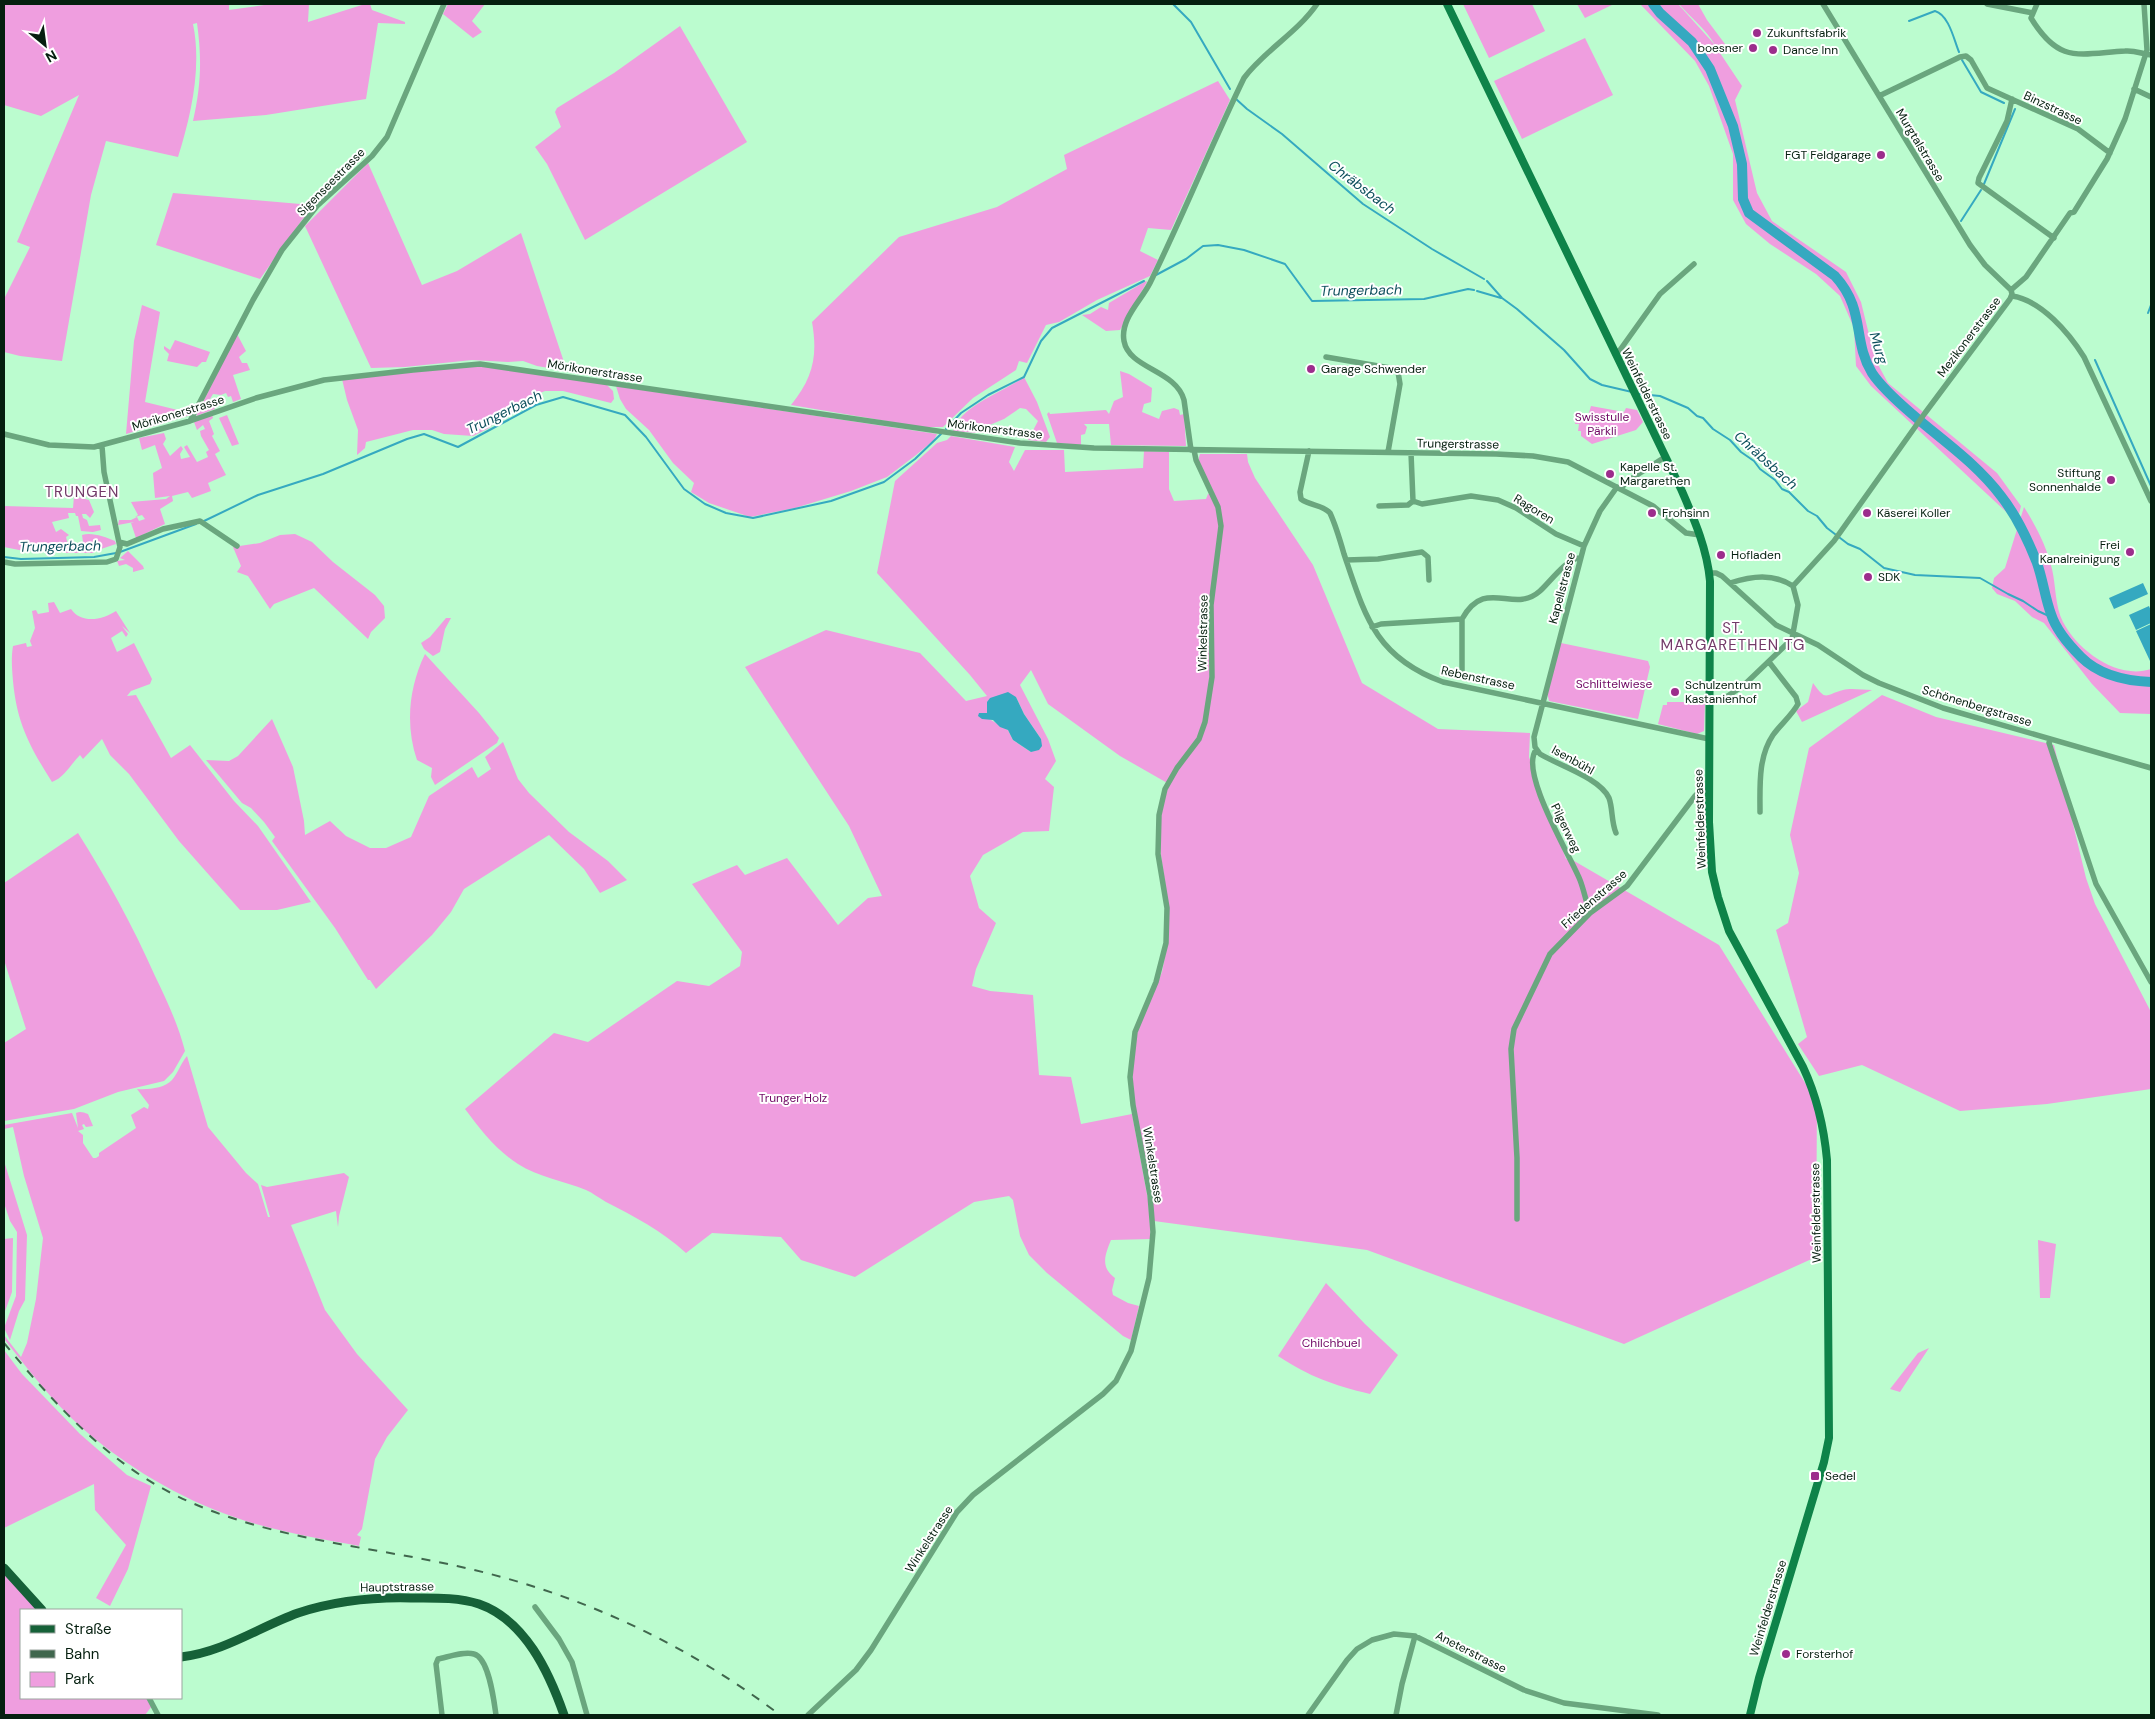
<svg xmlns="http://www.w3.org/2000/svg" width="2155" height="1719" viewBox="0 0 2155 1719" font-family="'DM Sans',sans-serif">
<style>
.green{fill:#ef9edf;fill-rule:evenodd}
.water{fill:#35a9c0}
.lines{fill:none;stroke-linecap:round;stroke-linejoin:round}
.stream{stroke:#35a9c0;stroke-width:2}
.river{stroke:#35a9c0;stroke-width:10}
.street{stroke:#6aa67e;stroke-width:5.5}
.secondary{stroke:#0e8349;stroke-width:8}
.primary{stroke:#166138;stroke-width:9}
.rail{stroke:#40664d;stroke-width:2;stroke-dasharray:9 9;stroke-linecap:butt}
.poi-dot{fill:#9c2d8c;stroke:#fff;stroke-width:2}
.labels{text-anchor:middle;stroke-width:4;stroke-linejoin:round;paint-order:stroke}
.poi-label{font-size:12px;fill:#051f0f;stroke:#fff;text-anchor:start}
.street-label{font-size:12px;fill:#051f0f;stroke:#fff}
.park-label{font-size:12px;fill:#700964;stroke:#fff}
.water-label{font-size:14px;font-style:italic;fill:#0d4f5c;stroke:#fff}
.quarter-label{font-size:15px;letter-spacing:1px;fill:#723a68;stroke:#fff}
</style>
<rect width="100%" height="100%" fill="#bbfccf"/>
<path class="green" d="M4,4H229V10L271,4H309L308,22L365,4H370L372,10L405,22V24L378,23L366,99L266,115L193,121C201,86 202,59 197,23L193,24C202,67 191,116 178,157L106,141L91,195L62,361L20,356L4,352V299L30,247L17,242L79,95L41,116L4,105Z
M448,4H485L472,21L482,32L473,38L443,14Z
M1463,4H1532L1545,31L1489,58Z
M1577,4H1614L1585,18Z
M1640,4H1678L1715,45C1706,29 1690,17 1679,4H1698L1707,20L1728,48L1726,54L1720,53L1742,86L1735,100L1757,193L1772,221L1846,272L1861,302L1875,359L1888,383L1997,473L2021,506L2017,522L1871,386L1856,366L1854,328L1840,296L1816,274L1770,244L1746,224L1733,200V154L1709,86L1695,61Z
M680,26L747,142L585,240L547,164L535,147L561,127L555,112L557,108L614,73Z
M1585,38L1613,95L1522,139L1494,81Z
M1218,81L1230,100L1171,230L1148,228L1140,251L1158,260L1150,276L1097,300L1059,322L1046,325L1027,363L1019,361L1016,370L973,398L943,427H922L791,405C813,378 818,356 812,322L899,237L997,207L1067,169L1064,155Z
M368,163L422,285L457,271L521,233L567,371L537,366L523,361L508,362L472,360L405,367L371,368L305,226Z
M173,193L312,205L313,208L302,220L260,279L156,245Z
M1146,281L1147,282L1120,330L1106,331L1082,315L1090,314L1101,307L1108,310L1109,303Z
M142,305L160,312L145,402L194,414L126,434L134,341Z
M237,334L246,351L239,357L242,363H247L250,370L233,375L241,399L233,402L231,396L228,397L226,393L221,395L213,394L210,399L215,409L196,416Z
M175,340L210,352L206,362H202L197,367L167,361L169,354L164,349V346L170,350Z
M478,366L606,384L613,391L614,399L611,403L563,391H545L528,398L506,419L497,420L489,428L473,436L444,434L432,430H413L366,442L365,448L357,455L358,430L347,400L342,379Z
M1120,371L1129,374L1152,388L1151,402L1144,404L1142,412L1159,419L1162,411L1174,408L1179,410L1180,415L1184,414L1186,446L1111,445L1109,424H1084L1087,427L1085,434L1081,435V445L1057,443L1047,414L1049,412L1050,414L1106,410L1109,414L1114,401L1123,397Z
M1024,377L1037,402L1050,437L1046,442L1028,440L1038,421L1026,409L1020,408L1004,419L980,429L977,433L953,431C960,406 1004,392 1024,377Z
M616,386L937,434L934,440L916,455L887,477L851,491L795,508L750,517L709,503L691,492L694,483L673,463L649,430L626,409L620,399Z
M1591,406L1624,412L1626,408L1637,410L1643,422L1636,430L1592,444L1581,436V431H1578L1579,424H1575L1576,418L1587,419Z
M212,415L213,418L209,421L214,434L212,436L220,451L215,454L226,475L208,483L211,491L192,498L188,492L172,496L173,501L160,509L165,524L136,538L131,523L134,522L118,525L119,520H131L137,517L139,521L145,519L142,515L135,517L138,515L131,502L166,499L170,496L155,498L153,473L162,468L155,445L142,450L139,438L164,433L166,439L163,444L170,456L181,446L183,449L180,454L181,459L190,457L184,447L187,445L197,462L208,457L206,452L209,450L201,436L200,431L205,429L203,425L197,430L194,422Z
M227,415L239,444L232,446L219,418Z
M951,436L1015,447L1009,462L1014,471L1025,450H1064L1065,472L1143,468L1144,451L1169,452V489L1174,501L1206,499L1208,494L1214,492L1198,461L1200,454H1247L1248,462L1255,478L1313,565L1362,683L1438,729L1530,733L1529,757L1566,859L1569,858L1719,945L1817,1102L1816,1257L1624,1344L1367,1250L1154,1221L1136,1115L1132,1073L1137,1032L1162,972L1168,941L1169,912L1160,848L1161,811L1169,784L1120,756L1048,704L1031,670L1020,685L1048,739L1056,761L1045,779L1054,787L1049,831L1023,832L983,855L970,876L979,908L996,923L976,969L972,986L990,991L1033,995L1039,1075L1071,1077L1081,1124L1132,1114L1148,1200L1151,1239L1111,1240C1105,1255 1100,1267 1115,1278L1112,1290L1113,1295L1128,1303L1139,1306L1131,1340L1123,1336L1047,1273L1029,1255L1020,1236L1013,1200L1009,1196L974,1202L855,1277L801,1260L781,1237L712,1233L686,1253C661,1230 635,1217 606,1202C599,1198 593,1193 586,1190C564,1181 538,1177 518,1164C496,1150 480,1129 465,1109L554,1033L588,1042L677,981L709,986L740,966L742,952L692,884L737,865L745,875L787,858L838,925L868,898L882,896L849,826L745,667L826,630L920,653L966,701L987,696L970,675L877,573L895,481L937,443L947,440ZM1016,697L1024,714L1041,739L1031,752L1013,740L1008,730L979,713H987V705Z
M74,496L89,500L94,512L90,518L86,514H82L83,518L87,520L89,526L100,525L101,530L93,532L81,531L78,516H76L75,513H68L69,518L52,522L56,532L61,529L69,535L66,537L68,545L83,542L82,535C92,532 105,537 115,541L116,544L95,551L93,553H66L62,548L24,551L4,547V506L73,508Z
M2024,507C2037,528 2046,545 2052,569C2056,586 2055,607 2063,622C2078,651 2118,680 2151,669V714L2120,713L2092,684L2044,623L2032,617L2015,601L1997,594L1992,588L1994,578L2005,568Z
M295,534L312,542L333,562L375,595L384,606L385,618L371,632L368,639L314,588L274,604L270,609L248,576L237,572L241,566L233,547L260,543L280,535Z
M128,551L143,566L144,569L133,572V568L126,564L119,566L117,561L125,560L120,558Z
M54,602L60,613L71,609C82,625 104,619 116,611L130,633L122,626L128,634L126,637L122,631L111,638L117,652L134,643L152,679L150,684L131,691L127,696L136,695L171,758L190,745L234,801L258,826L311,902L277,910H240L179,841L129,774L110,755L102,739L83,759L80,755C70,765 65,777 52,782C30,747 17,724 13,681C12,669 11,658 13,646L26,643L27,647L32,646L30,641L35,628L32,611L36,610L38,614L49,612L48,603Z
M446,618H451L445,629L440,652L433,656L424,649L421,643L430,637Z
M1561,643L1648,661L1650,667L1638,719L1549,701L1547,692Z
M425,654L479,713L499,738L497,743L435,785L431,777L432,768L417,760C405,725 409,687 425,654Z
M1813,683C1827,702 1824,695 1843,690C1851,688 1863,690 1872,690L1802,722L1796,711L1808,702Z
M1882,695L1936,717L2054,745L2086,878L2095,904L2151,1012V1089L2047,1104L1960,1111L1862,1065L1819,1076L1798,1044L1807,1037L1776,930L1788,923L1799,873L1790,835L1809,748Z
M1667,702H1705L1704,731L1697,734L1658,724L1663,705H1667Z
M272,719L293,767L304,821L305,835L330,821L346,836L370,848H386L411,837L429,796L472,767L478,778L491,769L485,757L503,742L518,779L529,793L569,832L608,861L627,880L600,893L584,869L549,835L464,889L451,912L432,935L376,989L370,980H368L335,928L272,841L275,837L264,822L251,808L242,803L206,760L229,761L238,756Z
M78,833C107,879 133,926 155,976C167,1001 178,1024 185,1051L173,1072L164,1081L118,1092L74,1109L4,1121V1043L26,1029L4,960V883Z
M187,1056L208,1127L246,1173L258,1184L268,1217H270L261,1185L267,1187L344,1173L349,1177L339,1216L338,1227L336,1211L291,1225L325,1310L357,1354L408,1410L387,1437L375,1459L362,1529L357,1535L361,1537L359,1546C317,1538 274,1531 234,1517C179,1498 125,1466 81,1427C52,1401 28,1369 4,1339V1335L21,1357L27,1343L36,1299L43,1238L24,1176L13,1127L4,1129V1125L72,1113L78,1128L76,1113C80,1111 83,1112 88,1114L93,1126L86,1127L84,1124L82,1125L84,1129L78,1131L83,1135V1143L93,1158H96L99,1156V1153L136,1128L131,1115L144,1107L148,1109L149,1105L137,1089C148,1090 165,1088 172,1080C178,1073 181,1063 187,1056Z
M4,1161L27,1235L25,1300L19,1311L10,1340L4,1328L16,1296L17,1232L10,1221L4,1203Z
M13,1238L12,1292L4,1314V1239Z
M2038,1240L2056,1244L2050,1298H2040Z
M1326,1283L1365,1324L1398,1355L1370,1394C1333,1385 1310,1377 1278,1356Z
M1929,1348L1900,1392L1890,1389L1918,1353Z
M4,1350L22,1374L80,1434L127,1475L151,1486L128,1569L110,1606L96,1598L126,1545L95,1510L94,1484L4,1528Z
M4,1571L39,1610H21V1698H147L152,1706L145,1715H4Z"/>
<path class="water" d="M2143,583L2148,594L2114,609L2109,598Z
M2149,606L2151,611V623L2136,630L2129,615Z
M2151,624V661H2150L2136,631Z
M1008,692L1016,697L1024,714L1041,739L1042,746L1039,750L1031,752L1013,740L1008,730L1000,727L993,720L982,719L978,716L979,713H987V702L990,698Z"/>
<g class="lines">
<path class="stream" d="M1173,4L1191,22L1230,89
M1909,21L1935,11C1949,15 1954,40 1959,52
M1962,60L1981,92L2004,103
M1236,99L1247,109L1282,134L1363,204L1432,249L1484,279
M1984,184L2015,109
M1961,221L1981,190
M1156,275L1186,259L1203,246L1218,245L1244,250L1285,264L1312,301L1424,299L1468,289L1474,290
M1487,281L1502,298L1517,309L1564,350L1590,379L1602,385L1632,392
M1477,291L1501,298
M2148,313L2151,305
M2095,360L2151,486
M1639,394L1660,396L1688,408L1697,416L1703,418L1713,429L1730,440L1741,452L1754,461L1760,469L1775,480L1782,489L1789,492L1808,511L1817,516L1827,528L1848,544L1860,549L1884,568L1915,575L1980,578L2008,594L2023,601L2038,611L2051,617
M946,429L961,413L988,395L1024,377L1041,341L1052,328L1144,281
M202,522L258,495L323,474L407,439L424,434L458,447L536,405L563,397L625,415L646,437L684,489L705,504L726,513L753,518L831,501L884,482L915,459L941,434
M120,552L196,524
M4,557L21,559L94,557L116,553"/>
<path class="river" d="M1653,4L1660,13L1692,42L1710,69L1733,126L1742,164L1743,199L1749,213L1835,276C1866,310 1852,340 1872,373C1882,388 1898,402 1912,414C1943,441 1976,463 2001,496C2016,515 2028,540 2037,563C2043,580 2045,598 2051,614C2056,630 2070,646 2081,657C2100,676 2126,681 2151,682"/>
<path class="street" d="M1823,4L1970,245L1985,265L2011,290
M1987,4L2033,13
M2037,4L2031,18C2059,64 2078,54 2125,51C2135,50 2142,54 2151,55
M2134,89L2151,97
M1879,96L1960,57L1966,56L1971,60L1987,88L2078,129L2110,153
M2012,99L2007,121L1979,178L1978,183L2054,238
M2011,290L2026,277L2070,213L2074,212L2107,159L2125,119L2147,50L2144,4
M2012,296C2041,300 2069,333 2084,357L2151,501
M1615,354L1620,350L1660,294L1694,264
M1326,357L1390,368L1398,372L1400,384L1388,452
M190,421L253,300L282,250L317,206L372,156L387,137L444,4
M4,434L49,445L94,447L190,421L256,398L324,380L413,370L480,364L1020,443L1094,448L1496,454L1533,456L1568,462L1653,506L1686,533L1700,535
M1191,450L1184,400C1176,370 1129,369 1124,341C1120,319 1141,301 1150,283C1183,216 1211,146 1244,78C1265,50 1297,33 1317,4
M1309,451L1300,492L1301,499C1310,506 1322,504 1330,513C1336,526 1340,540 1344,554C1365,616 1375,657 1443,682L1709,739
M1411,453L1413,501L1422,504L1471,496L1498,500L1516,508L1556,534L1584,546
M1621,489L1626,482L1665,457
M1379,506L1408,505L1413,501
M119,542L127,544L163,529L200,521L237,546
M1346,560L1378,559L1422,552L1428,557L1429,580
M4,562L15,564L107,562L116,559L120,547L104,472L102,446
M1709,573H1716L1722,576L1776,625L1818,645L1863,675L1879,683L1943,708L2151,768
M1730,583C1752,576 1773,573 1793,586
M1793,586L1834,541L1925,413L2010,299L2012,294L2011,290
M1462,619V672
M1372,627L1381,624L1462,619C1486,576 1513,615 1540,591C1549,583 1568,557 1580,558
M1710,701L1723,699L1743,686L1792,639L1798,605L1793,586
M2050,739L2049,743L2096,884L2151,982
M1536,750C1519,772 1570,855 1580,880C1584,890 1586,902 1590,913
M1760,812C1760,786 1758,757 1773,735C1781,724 1792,715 1798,704L1796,697L1769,662
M1616,833C1611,821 1613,809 1609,798C1600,778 1558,765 1540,754L1535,747L1534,737L1584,546L1600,511L1617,487
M1517,1219V1158L1511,1049L1514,1029L1550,954L1590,913L1627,886L1695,796L1699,792L1709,790
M535,1607L559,1639L572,1662L587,1715
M149,1698L158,1715
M442,1715L436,1664L438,1659C448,1657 464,1651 474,1654C489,1658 494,1701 496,1715
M808,1715L856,1670L871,1650L957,1512L973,1495L1103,1394L1116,1381L1131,1351L1149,1278L1153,1232L1150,1195L1133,1105L1130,1077L1135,1032L1156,982L1166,943L1167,908L1158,854L1159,815L1165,789L1177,768L1199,739L1205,722L1212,677L1211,605L1221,526L1218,507L1196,460L1194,450
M1308,1715L1347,1660L1357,1649L1372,1640L1394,1634L1415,1636L1524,1690L1564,1703L1658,1715
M1396,1715L1402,1684L1415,1636"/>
<path class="secondary" d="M1447,4L1681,489C1694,519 1707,548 1710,581L1709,822L1712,872L1718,897L1729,931L1803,1067C1817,1097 1824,1127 1827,1160L1829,1438L1824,1462L1759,1678L1750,1715"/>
<path class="primary" d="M4,1568L42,1610
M181,1657C224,1652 259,1627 298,1613C335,1601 372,1597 411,1598C433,1598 458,1597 479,1604C525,1620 549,1672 564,1715"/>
<path class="rail" d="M4,1343C52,1401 103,1458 171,1493C259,1538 362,1545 457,1566C576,1592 684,1642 780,1715"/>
</g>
<g class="poi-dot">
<circle cx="1757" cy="33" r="5"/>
<circle cx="1753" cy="48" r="5"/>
<circle cx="1773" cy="50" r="5"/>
<circle cx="1881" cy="155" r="5"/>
<circle cx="1311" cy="369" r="5"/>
<circle cx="1610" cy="474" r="5"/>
<circle cx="2111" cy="480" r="5"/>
<circle cx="1652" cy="513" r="5"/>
<circle cx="1867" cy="513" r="5"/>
<circle cx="2130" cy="552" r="5"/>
<circle cx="1721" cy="555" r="5"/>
<circle cx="1868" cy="577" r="5"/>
<circle cx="1675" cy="692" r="5"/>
<rect x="1810" y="1471" width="10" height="10" rx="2.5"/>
<circle cx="1786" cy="1654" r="5"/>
</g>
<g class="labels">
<g class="poi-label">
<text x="1767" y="37">Zukunftsfabrik</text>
<text x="1743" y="52" text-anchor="end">boesner</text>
<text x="1783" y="54">Dance Inn</text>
<text x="1871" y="159" text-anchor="end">FGT Feldgarage</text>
<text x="1321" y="373">Garage Schwender</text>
<text x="1620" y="471">Kapelle St.<tspan x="1620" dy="14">Margarethen</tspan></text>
<text x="2101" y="477" text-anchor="end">Stiftung<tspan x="2101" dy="14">Sonnenhalde</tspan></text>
<text x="1662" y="517">Frohsinn</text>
<text x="1877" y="517">Käserei Koller</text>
<text x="2120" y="549" text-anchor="end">Frei<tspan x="2120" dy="14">Kanalreinigung</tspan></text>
<text x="1731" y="559">Hofladen</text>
<text x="1878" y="581">SDK</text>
<text x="1685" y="689">Schulzentrum<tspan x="1685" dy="14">Kastanienhof</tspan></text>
<text x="1825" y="1480">Sedel</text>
<text x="1796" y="1658">Forsterhof</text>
</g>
<g class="street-label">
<text transform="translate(2053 108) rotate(25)" y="4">Binzstrasse</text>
<text transform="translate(1920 145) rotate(59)" y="4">Murgtalstrasse</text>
<text transform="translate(331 182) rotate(-45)" y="4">Sigenseestrasse</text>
<text transform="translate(1969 337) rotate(-53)" y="4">Mezikonerstrasse</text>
<text transform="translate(595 371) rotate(9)" y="4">Mörikonerstrasse</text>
<text transform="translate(1647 394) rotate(64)" y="4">Weinfelderstrasse</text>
<text transform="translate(178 413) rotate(-17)" y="4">Mörikonerstrasse</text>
<text transform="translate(995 429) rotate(7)" y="4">Mörikonerstrasse</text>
<text transform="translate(1458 444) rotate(1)" y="4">Trungerstrasse</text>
<text transform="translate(1534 509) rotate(31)" y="4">Ragoren</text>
<text transform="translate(1562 588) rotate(-75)" y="4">Kapellstrasse</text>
<text transform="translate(1203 633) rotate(-89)" y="4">Winkelstrasse</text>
<text transform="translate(1478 678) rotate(12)" y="4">Rebenstrasse</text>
<text transform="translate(1977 706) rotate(17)" y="4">Schönenbergstrasse</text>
<text transform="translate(1573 760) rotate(29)" y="4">Isenbühl</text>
<text transform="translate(1700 819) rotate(-92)" y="4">Weinfelderstrasse</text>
<text transform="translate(1566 828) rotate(64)" y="4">Pilgerweg</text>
<text transform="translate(1594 899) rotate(-41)" y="4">Friedenstrasse</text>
<text transform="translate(1153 1165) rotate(81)" y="4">Winkelstrasse</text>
<text transform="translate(1816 1213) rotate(-91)" y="4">Weinfelderstrasse</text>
<text transform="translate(929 1539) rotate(-57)" y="4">Winkelstrasse</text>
<text transform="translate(397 1587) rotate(-1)" y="4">Hauptstrasse</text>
<text transform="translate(1768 1608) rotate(-73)" y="4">Weinfelderstrasse</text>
<text transform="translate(1471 1652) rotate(27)" y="4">Aneterstrasse</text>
</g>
<g class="park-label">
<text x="1602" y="421">Swisstulle<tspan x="1602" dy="14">Pärkli</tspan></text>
<text x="1614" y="688">Schlittelwiese</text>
<text x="793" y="1102">Trunger Holz</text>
<text x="1331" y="1347">Chilchbuel</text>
</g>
<g class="water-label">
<text transform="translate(1362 187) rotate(37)" y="5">Chräbsbach</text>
<text transform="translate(1361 290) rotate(-1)" y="5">Trungerbach</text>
<text transform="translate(1879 348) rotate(73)" y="5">Murg</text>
<text transform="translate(504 412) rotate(-26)" y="5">Trungerbach</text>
<text transform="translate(1766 460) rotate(42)" y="5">Chräbsbach</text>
<text transform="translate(60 546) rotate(-1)" y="5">Trungerbach</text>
</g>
<g class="quarter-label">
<text x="82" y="497">TRUNGEN</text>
<text x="1733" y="633">ST.<tspan x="1733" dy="17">MARGARETHEN TG</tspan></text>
</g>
</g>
<rect width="2155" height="1719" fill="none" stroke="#051f0f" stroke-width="10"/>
<rect x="20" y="1609" width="162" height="90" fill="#ffffff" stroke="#9ba59f"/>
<rect x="30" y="1625" width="25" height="8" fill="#166138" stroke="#9ba59f"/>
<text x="65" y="1634" font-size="15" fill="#051f0f">Straße</text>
<rect x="30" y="1650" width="25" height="8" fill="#40664d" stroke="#9ba59f"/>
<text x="65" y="1659" font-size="15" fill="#051f0f">Bahn</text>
<rect x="30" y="1672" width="25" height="15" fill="#ef9edf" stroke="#9ba59f"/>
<text x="65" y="1684" font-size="15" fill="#051f0f">Park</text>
<g transform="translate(45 45) rotate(151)" stroke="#ffffff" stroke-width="4" paint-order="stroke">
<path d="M0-4L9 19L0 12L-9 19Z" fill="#051f0f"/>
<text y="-8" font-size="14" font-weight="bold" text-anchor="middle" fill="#051f0f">N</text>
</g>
</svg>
